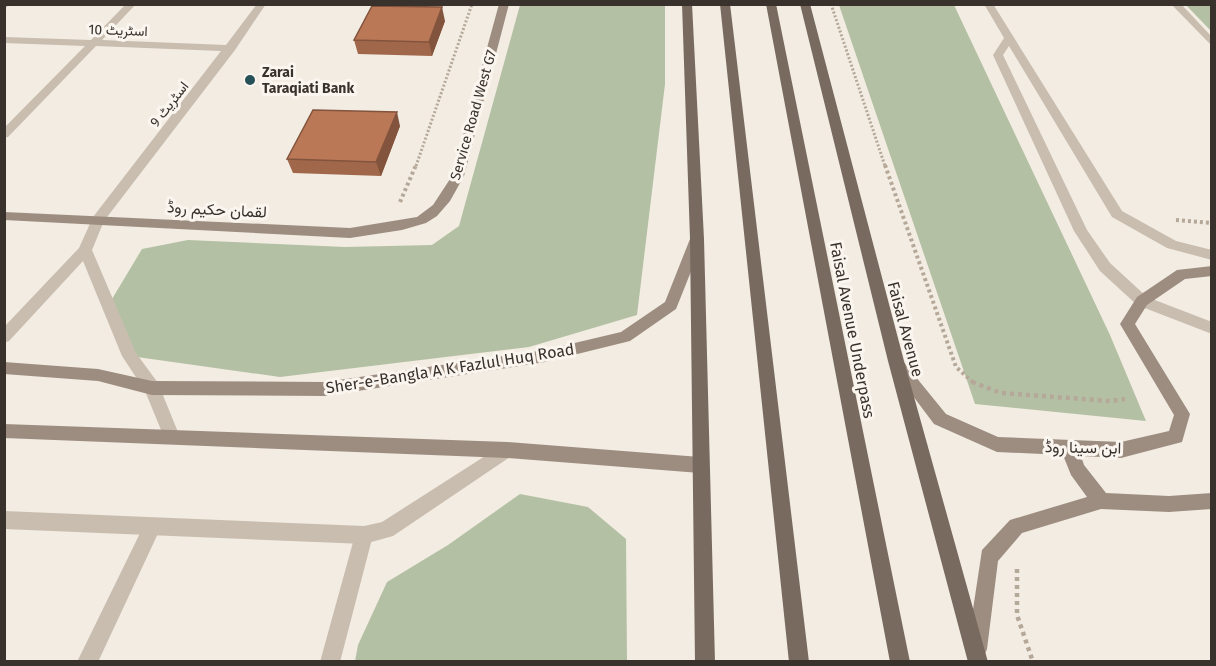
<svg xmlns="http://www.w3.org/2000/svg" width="1216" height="666" viewBox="0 0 1216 666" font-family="'Fira Sans',Vazirmatn,sans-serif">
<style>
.green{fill:#b4c0a3}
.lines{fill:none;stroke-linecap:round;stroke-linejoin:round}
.path-far2{stroke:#b5a899;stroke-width:3;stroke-dasharray:2 2;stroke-linecap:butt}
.path-far1{stroke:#b5a899;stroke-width:4;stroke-dasharray:3 3;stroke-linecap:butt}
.path{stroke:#b5a899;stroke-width:4.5;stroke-dasharray:4 4;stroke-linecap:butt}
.lane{fill:#c9bdaf;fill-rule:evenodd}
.street{fill:#c9bdaf;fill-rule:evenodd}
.secondary{fill:#9d8d80;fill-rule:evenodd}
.primary{fill:#796a5f;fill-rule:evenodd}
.wall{fill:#a1674b}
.shaded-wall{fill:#83543d}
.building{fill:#bb7857;stroke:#83543d;stroke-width:1.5}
.poi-dot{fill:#255057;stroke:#faf5ef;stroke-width:2}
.labels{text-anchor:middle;stroke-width:6;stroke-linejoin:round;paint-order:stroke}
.far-street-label{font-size:14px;fill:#39312c;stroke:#faf5ef}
.far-poi-label{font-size:14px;font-weight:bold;fill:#39312c;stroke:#faf5ef;text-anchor:start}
.street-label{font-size:16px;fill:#39312c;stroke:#faf5ef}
</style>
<rect width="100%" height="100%" fill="#f2ece2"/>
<path class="green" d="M520,5H665V84L637,315L529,347L280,377L130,356L109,304L142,249L188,240L345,247L432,245L459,226Z
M839,5H954L1110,335L1146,421L975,404Z
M1186,5H1211V31Z
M520,494L588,507L626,539L627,661H355L358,645L387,582L448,545Z"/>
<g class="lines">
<path class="path-far2" d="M831,4L885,166
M416,166L472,4"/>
<path class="path-far1" d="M885,165L956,367L974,383
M400,202L416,165
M1176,220L1212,223"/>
<path class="path" d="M972,382L1001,393L1110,401L1125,399
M1017,569V615L1033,662"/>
<path class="lane" d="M152,518L158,521L161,527L98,662H77L146,521Z
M364,526L371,529L373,535L340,662H320L355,535L357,529Z"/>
<path class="street" d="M4,4H11L4,9Z
M126,4H136L102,40L226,45L257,4H266L235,50L104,221L92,250L136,353L158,383L180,437L178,442L172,444L166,442L145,391L122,356L83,261L9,341L4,343V327L79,248L93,217L221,51L96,46L8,137L4,138V128L85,46L4,43V37L91,40Z
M984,4H993L1122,211L1176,241L1212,250V260L1167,248L1112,217L1009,46L1003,55L1087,230L1110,263L1147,297L1212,322V334L1137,305L1100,271L1074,231L993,55L1004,38Z
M1171,4H1181L1212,37V46Z
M507,442L513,445L516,450L513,455L393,536L364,544L4,529V511L364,526L382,522Z"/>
<path class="secondary" d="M499,4H509L464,176L450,201L437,216L426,223L402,230L350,238L4,220V212L350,228L417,217L433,205L452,176Z
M697,234L704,239L676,309L630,341L545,362L325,396L152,395L98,381L4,374V362L98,369L152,381L325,382L545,350L621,332L665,302L690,239Z
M1212,266V276L1185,279L1147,305L1135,324L1190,414L1182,442L1121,458L1081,456L1084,465L1106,493L1169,496L1212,493V509L1169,512L1101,509L1022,533L998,561L987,649L984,656L977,659L970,656L967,649L982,550L1010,520L1087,497L1071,475L1063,455L997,452L934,424L889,364L892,360H902L946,414L998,437L1121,442L1169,431L1174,415L1120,324L1137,297L1177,270Z
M4,424L507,442L700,457L706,459L709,465L706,471L700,473L507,458L4,438Z"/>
<path class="primary" d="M682,4H692L704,239L715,662H695L690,239Z
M720,4H730L809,662H789Z
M766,4H776L910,662H890Z
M800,4H810L904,361L988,662H968L888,361Z"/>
</g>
<path class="wall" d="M445,21L432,56L358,54L354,40Z
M400,126L381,176L293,173L287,159Z"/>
<path class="shaded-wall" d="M442,7L445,21L432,56L429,42Z
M397,112L400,126L381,176L376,162Z"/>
<path class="building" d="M372,6L442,7L429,42L354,40Z
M313,110L397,112L376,162L287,159Z"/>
<circle class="poi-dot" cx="250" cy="80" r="6"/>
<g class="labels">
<g class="far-street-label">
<text transform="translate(118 30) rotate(2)" y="5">اسٹریٹ 10</text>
<text transform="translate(169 104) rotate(-52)" y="5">اسٹریٹ 9</text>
<text transform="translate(473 115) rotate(-74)" y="5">Service Road West G7</text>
</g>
<g class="far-poi-label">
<text x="262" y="77">Zarai<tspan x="262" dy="16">Taraqiati Bank</tspan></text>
</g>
<g class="street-label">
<text transform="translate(217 209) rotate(3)" y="6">لقمان حکیم روڈ</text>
<text transform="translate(906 329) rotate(75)" y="6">Faisal Avenue</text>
<text transform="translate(853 330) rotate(79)" y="6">Faisal Avenue Underpass</text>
<text transform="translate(450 368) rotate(-9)" y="6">Sher-e-Bangla A K Fazlul Huq Road</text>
<text transform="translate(1083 447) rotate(1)" y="6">ابن سینا روڈ</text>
</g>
</g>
<rect width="1216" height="666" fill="none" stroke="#39312c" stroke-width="12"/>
</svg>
